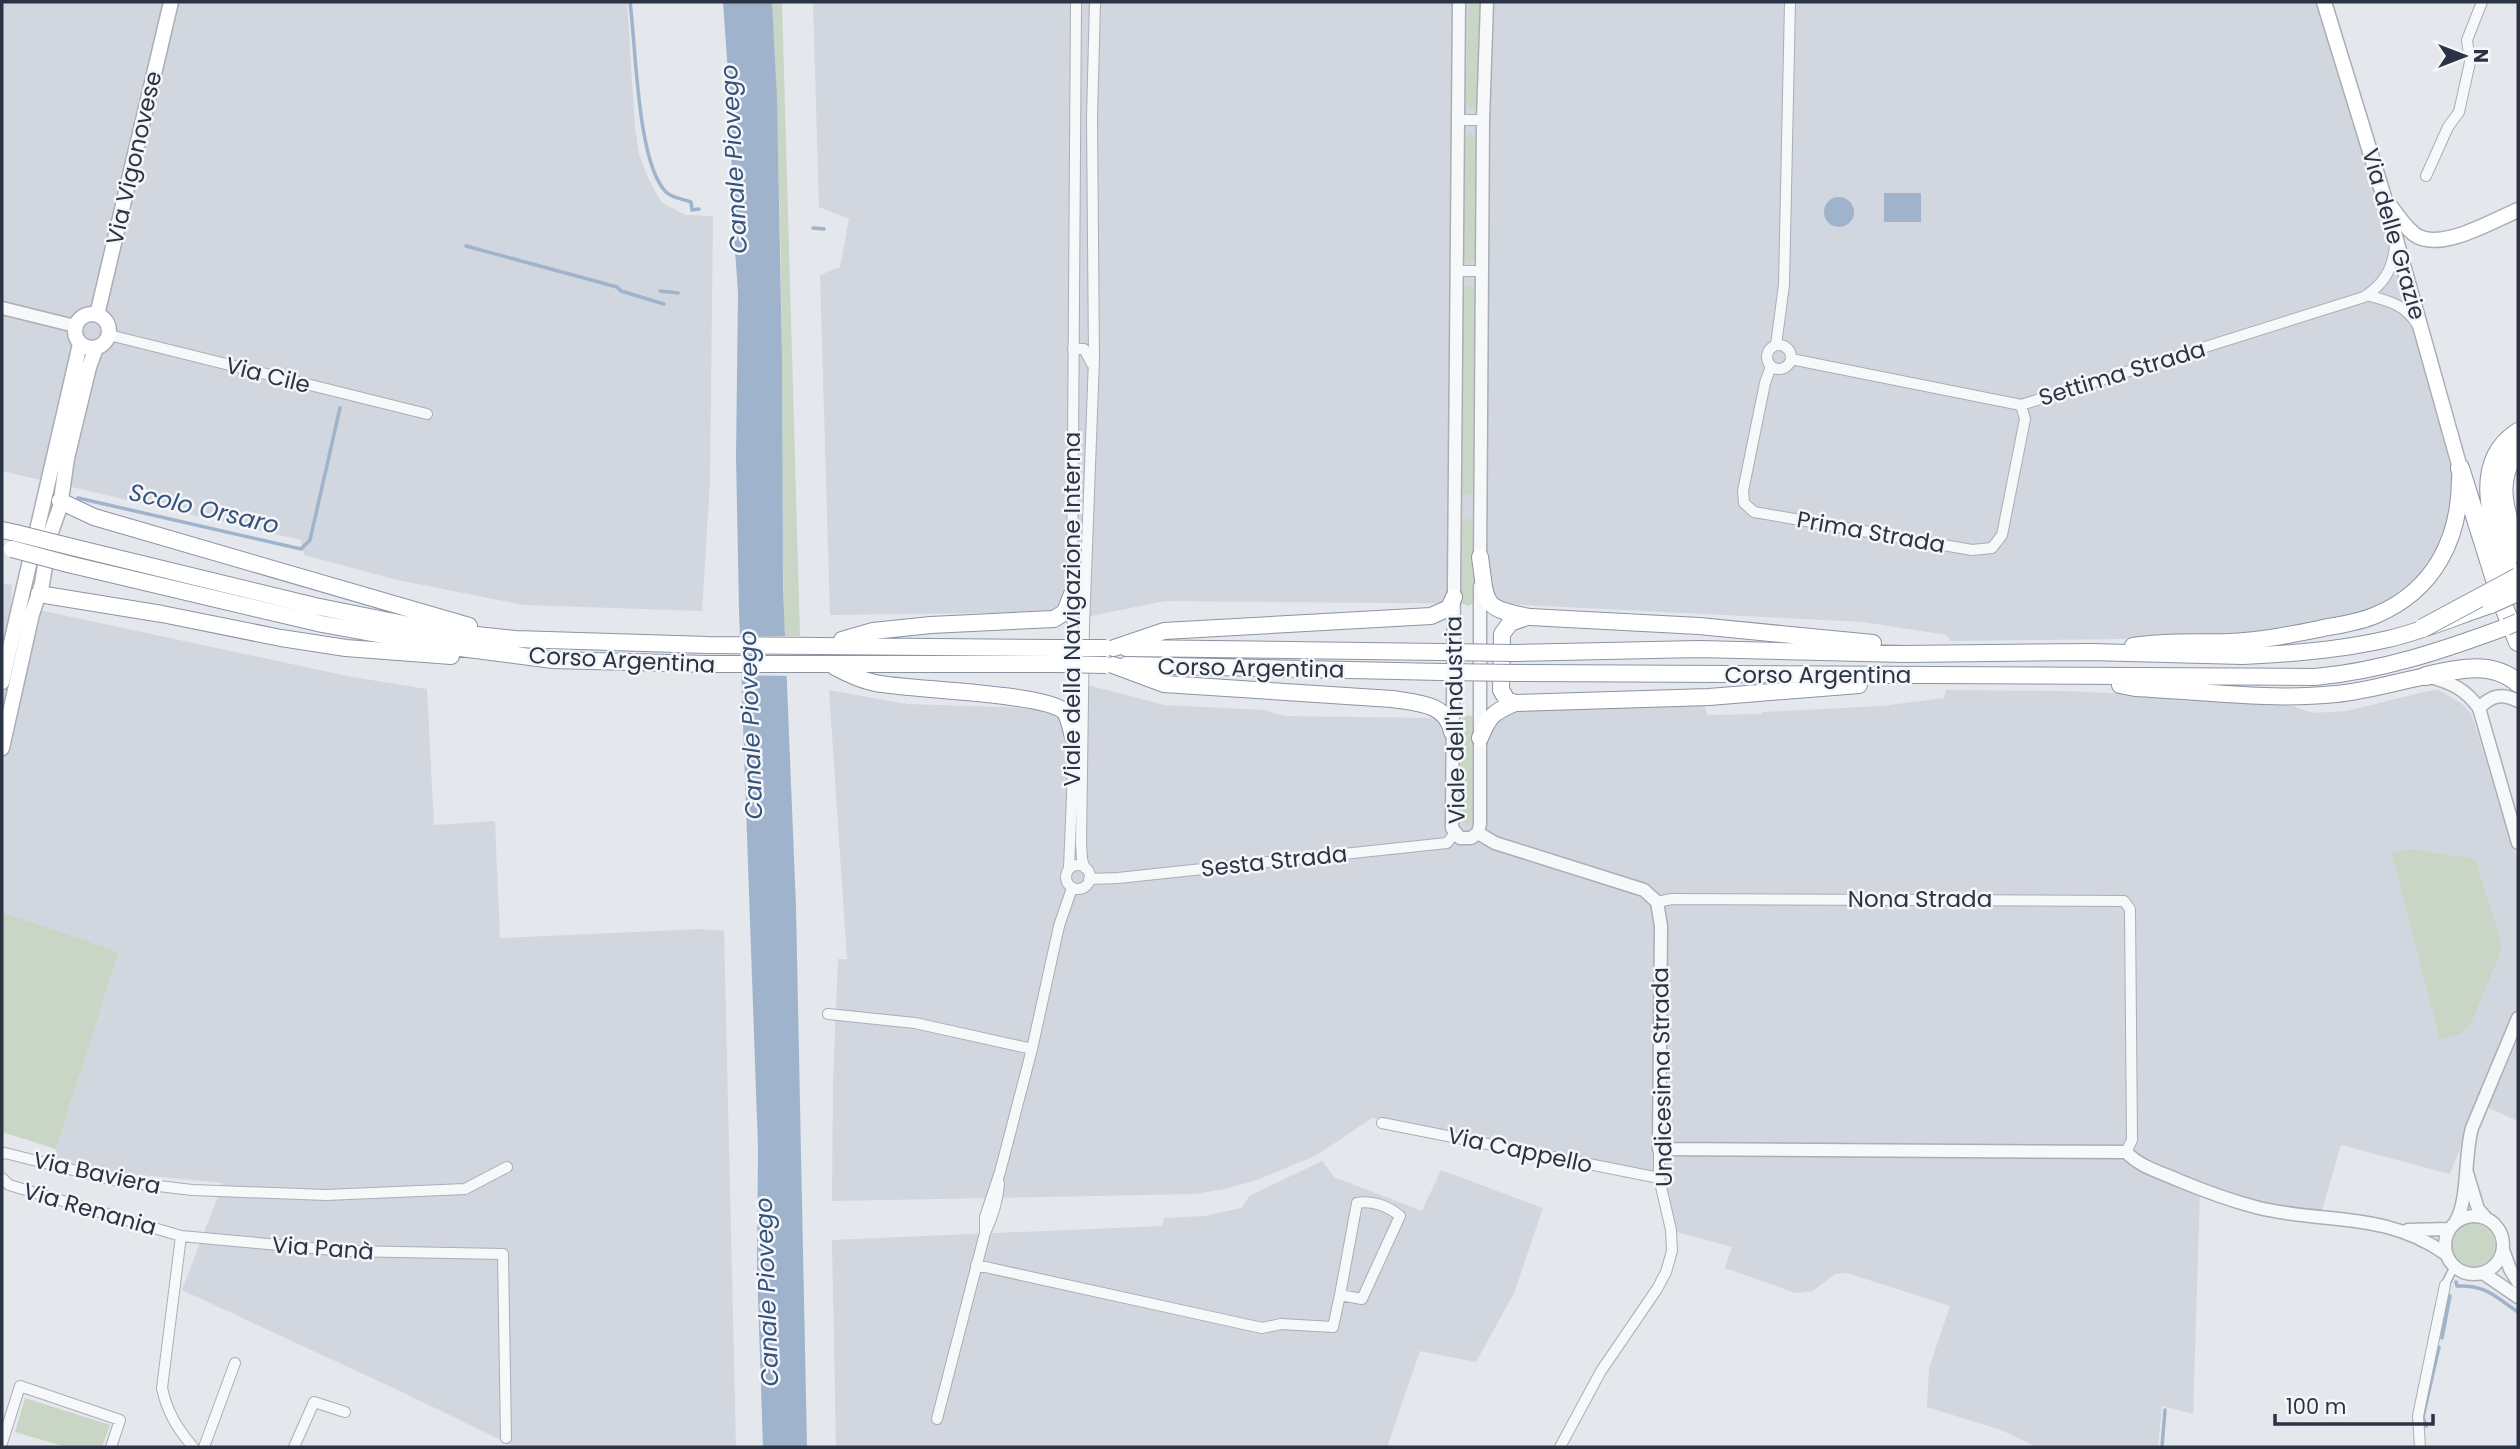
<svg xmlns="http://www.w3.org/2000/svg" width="2520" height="1449" viewBox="0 0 2520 1449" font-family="Poppins,sans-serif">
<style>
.built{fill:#d2d6de}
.green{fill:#c9d6c5}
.water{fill:#9fb4cc}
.pier{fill:#e4e7ec}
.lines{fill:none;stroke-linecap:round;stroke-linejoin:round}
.stream{stroke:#9fb4cc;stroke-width:3.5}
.pedestrian-casing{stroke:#a9aeb7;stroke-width:10}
.minor-casing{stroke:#a9aeb7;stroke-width:12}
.tertiary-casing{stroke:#a9aeb7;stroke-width:15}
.secondary-casing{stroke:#a9aeb7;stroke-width:17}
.trunk-casing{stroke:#8b94a3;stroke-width:18}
.motorway-casing{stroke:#8b94a3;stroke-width:20}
.pedestrian{stroke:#f7f8fa;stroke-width:7}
.minor{stroke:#f7f8fa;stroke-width:10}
.tertiary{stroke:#f7f8fa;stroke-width:12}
.secondary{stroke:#fff;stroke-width:14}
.trunk{stroke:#fff;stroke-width:16}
.motorway{stroke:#fff;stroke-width:18}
.trunk-bridge-casing{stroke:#8b94a3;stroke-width:18;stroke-linecap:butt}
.motorway-bridge-casing{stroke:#8b94a3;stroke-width:20;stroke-linecap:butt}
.trunk-bridge{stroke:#fff;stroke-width:16}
.motorway-bridge{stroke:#fff;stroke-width:18}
.labels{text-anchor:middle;stroke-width:5;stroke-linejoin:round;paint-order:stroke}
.street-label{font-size:23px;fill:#2b3445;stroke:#f4f6f9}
.water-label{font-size:24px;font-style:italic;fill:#34527a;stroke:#f4f6f9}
</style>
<rect width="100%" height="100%" fill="#e4e7ec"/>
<path class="built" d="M2,2H627L635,127L639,154L648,178L662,203L686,215L713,216L710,480L702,611L524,605L398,580L304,555L301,540L2,471Z
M813,2H2318L2385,221L2452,465L2455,483L2450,523L2427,573L2391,602L2362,616L2245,636L2209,638L1950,641L1947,635L1863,622L1506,604L1165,601L1091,616L1051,612L830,615L820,275L840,267L849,219L819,207Z
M2,583L12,585L11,604L352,677L427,689L434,825L495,821L500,938L701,929L724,931L736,1447H515L402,1392L182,1290L223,1183L119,1173L53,1159L119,952L2,912Z
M1088,685L1164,705L1264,710L1284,716L1430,718L1504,714L1518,710L1702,702L1708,715L1761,714L1763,712L1882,706L1944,698L1946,690L2064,691L2179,696L2241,703L2293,706L2312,713L2347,711L2428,691L2439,690L2461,703L2471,713L2518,862V1004L2450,1174L2341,1145L2320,1217L2200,1191L2193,1414L2162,1406L2158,1447H2037L2001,1430L1927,1407L1929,1368L1950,1306L1847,1273L1835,1274L1813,1291L1796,1293L1725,1268L1732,1247L1669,1230L1659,1182L1372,1118L1317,1155L1257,1180L1224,1189L1195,1194L832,1201L833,1082L838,959H847L829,690L907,704L1031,708L1087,707Z
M2518,1039V1121L2488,1108Z
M1322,1161L1334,1177L1422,1211L1441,1170L1543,1208L1514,1293L1476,1362L1420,1351L1387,1447H836L832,1240L1162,1226L1164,1218L1204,1216L1242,1208L1249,1196Z"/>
<path class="green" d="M772,2H782L800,636H785C781,543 783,451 782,359C781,240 778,121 772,2Z
M1469,2H1481L1478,106L1472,109L1465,106Z
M1471,134L1477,137L1476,259L1470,263L1464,259V137Z
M1469,285L1475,289V492L1468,495L1462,492L1463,289Z
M1468,518L1475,522L1474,603L1468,606L1462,603V522Z
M1469,715L1474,718V820L1468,825L1460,819L1461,721L1464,717Z
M2411,849L2475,859L2499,935L2501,951L2472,1021L2461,1033L2440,1040L2392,853Z
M2,912L119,952L56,1149L2,1132Z
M2451 1245a22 22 0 1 1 44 0a22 22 0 1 1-44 0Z
M25,1398L110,1425L102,1447H66L15,1432Z"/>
<path class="water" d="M723,2H772L777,99L782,356L783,586L796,907L807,1447H763L757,1266L758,1147L739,610L736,457L738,293L733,222L730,101Z
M1884,193H1921V222H1884Z
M1824 212a15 15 0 1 1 30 0a15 15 0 1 1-30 0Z"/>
<path class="pier" d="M736,636H789L791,676L738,675Z"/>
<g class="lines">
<path class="stream" d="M630,2C636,46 637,163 666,192C672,198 683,199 691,202L692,210L699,209
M813,228L824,229
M466,246L617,287L621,291L664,304
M660,291L678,293
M78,498L301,549L310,540L340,408
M2456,1282L2457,1286C2487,1285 2495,1297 2518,1312
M2442,1338L2450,1296
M2426,1426L2423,1417L2439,1347
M2162,1447L2165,1410"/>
<defs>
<path id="pedestrian" d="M2445,1285L2454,1267"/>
<path id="minor" d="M1458,120H1483
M2426,176L2448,127L2459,112L2470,62L2467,40L2482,2
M1456,271H1482
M2367,295C2387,301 2405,304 2416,323
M109,335L427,414
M1767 357a12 12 0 1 1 24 0a12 12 0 1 1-24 0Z
M1776,345L1784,285L1790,2
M1073,349H1084L1092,364
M1791,359L2021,405L2364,297C2384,284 2393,269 2395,245
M1771,366L1765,383L1743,491L1744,503L1754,512L1972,550L1992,548L2002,535L2025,419L2021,405
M1066 877a12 12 0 1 1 24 0a12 12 0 1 1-24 0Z
M1069,868L1075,724L1072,594L1076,2
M1085,868L1082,860L1081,843L1084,627L1094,359L1092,117L1095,2
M1089,879L1118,878L1447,843L1455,833
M1657,902L1672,899L2124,901L2130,909L2132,1140L2126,1152
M828,1014L915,1023L1032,1049
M1382,1123L1659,1178
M2,1154L5,1153L117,1181L192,1190L326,1195L465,1189L507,1167
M2,1178L9,1185L181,1236L345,1251L503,1254L506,1438
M985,1233V1217L1000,1172L1032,1049L1059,926L1072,888
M181,1236L162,1388C167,1412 177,1428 193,1447
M976,1265L1262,1328L1281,1324L1333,1327L1340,1295L1362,1299L1400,1216C1388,1206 1372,1200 1357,1203L1340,1295
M937,1419L985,1233C993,1216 998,1201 999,1183
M2,1443L20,1386L120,1420L111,1447
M204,1447L235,1363
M294,1447L314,1402L345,1412
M1560,1447L1601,1371L1657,1289L1666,1272L1672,1251L1671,1230L1659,1178V1149
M2420,1447L2418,1416L2445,1285"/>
<path id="tertiary" d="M1459,2L1452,817V828L1460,838H1471L1478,833L1480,824V586
M2,308L75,326
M1480,565L1483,120L1487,2
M2430,677C2452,683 2465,689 2479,708L2518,843
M2479,708C2492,695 2502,693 2518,701
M1478,833L1495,843L1644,890L1657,902L1661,926L1659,1149L2126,1152C2140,1167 2160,1172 2178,1180C2204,1191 2232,1201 2259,1208C2327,1224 2384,1211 2446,1254
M2467,1173L2478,1209L2485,1217
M2445 1245a29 29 0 1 1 58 0a29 29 0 1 1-58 0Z
M2456,1221C2469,1198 2464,1156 2472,1128L2518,1018
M2408,1230L2449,1229
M2503,1250L2510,1269L2518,1282
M2483,1273L2518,1297"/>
<path id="secondary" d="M2324,2L2384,197L2460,468
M2389,204C2396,214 2404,226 2414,234C2439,253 2492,221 2518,210
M75 331a17 17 0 1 1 34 0a17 17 0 1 1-34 0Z
M97,315L171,2
M2,682L80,344
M2,748L32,614L42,584L50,535L60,507L67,458L89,367L96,348"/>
<path id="trunk" d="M60,501L94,517L469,626
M2,530L16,533
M72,547L315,606L439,631L515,639L708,645L1056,648
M1480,557C1487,604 1480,608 1530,617L1699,626L1873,643
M68,564L322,624L437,645L553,660L708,664H1057
M39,594L162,614L281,638L346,648L451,656
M842,640L873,631L931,625L1054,619L1065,612L1072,594
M2133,646C2165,641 2196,643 2229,642C2259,641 2289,635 2319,629C2338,625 2358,623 2376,615C2435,590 2460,538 2460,478
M1114,648L1164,631L1431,616L1449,608L1454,597
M1126,648L1441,652
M1515,653L1699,649L1904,654L2090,652L2243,656C2292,654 2340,650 2388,639C2423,631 2457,616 2491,605
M1113,665L1164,684L1392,699C1417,703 1447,703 1452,732
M1126,665L1442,672
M835,667C848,674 861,680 875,683C909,690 1047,693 1065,712C1069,718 1071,730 1073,737
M1518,673L2315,677C2381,671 2444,650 2506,627
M2120,685L2135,688C2202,691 2268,701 2336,694C2366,691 2396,682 2426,676
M1515,703L1507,700L1501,690L1502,634L1510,623L1527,617
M1480,738C1489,716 1493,712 1515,703L1709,697L1859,685"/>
<path id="motorway" d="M2518,450C2491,482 2508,517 2518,553
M2460,468L2503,605L2518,642
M2517,592C2501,543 2463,468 2518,432
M2426,676C2457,669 2492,660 2518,683"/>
</defs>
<use href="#pedestrian" class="pedestrian-casing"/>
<use href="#minor" class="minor-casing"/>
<use href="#tertiary" class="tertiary-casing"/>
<use href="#secondary" class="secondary-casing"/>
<use href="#trunk" class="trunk-casing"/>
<use href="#motorway" class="motorway-casing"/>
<use href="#pedestrian" class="pedestrian"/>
<use href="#minor" class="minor"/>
<use href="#tertiary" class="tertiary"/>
<use href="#secondary" class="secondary"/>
<use href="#trunk" class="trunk"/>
<use href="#motorway" class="motorway"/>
<defs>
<path id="trunk-bridge" d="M16,533L72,547
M12,549L68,564
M2491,605L2518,593
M2506,627L2518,622
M1056,648H1106
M1441,652L1515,653
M1057,664L1106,665
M1442,672L1518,673"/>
<path id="motorway-bridge" d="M2423,628L2518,577"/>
</defs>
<use href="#trunk-bridge" class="trunk-bridge-casing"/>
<use href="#motorway-bridge" class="motorway-bridge-casing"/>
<use href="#trunk-bridge" class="trunk-bridge"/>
<use href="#motorway-bridge" class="motorway-bridge"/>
</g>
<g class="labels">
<g class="street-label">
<text transform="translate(134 158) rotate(-77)" y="8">Via Vigonovese</text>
<text transform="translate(2394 234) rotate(74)" y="8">Via delle Grazie</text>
<text transform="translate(2122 373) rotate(-17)" y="8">Settima Strada</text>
<text transform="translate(268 375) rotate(14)" y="8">Via Cile</text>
<text transform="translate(1871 532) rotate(10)" y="8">Prima Strada</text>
<text transform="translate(1072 609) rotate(-90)" y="8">Viale della Navigazione Interna</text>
<text transform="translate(622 660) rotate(3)" y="8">Corso Argentina</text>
<text transform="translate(1251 668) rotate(1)" y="8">Corso Argentina</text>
<text x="1818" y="683">Corso Argentina</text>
<text transform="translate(1455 720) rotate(-91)" y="8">Viale dell'Industria</text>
<text transform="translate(1274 861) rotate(-6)" y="8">Sesta Strada</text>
<text x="1920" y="907">Nona Strada</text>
<text transform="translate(1662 1077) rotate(-91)" y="8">Undicesima Strada</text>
<text transform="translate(1520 1150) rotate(12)" y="8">Via Cappello</text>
<text transform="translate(97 1173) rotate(12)" y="8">Via Baviera</text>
<text transform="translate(90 1209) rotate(16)" y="8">Via Renania</text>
<text transform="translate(323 1248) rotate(4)" y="8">Via Panà</text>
</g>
<g class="water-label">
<text transform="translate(734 159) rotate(-93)" y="8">Canale Piovego</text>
<text transform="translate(204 509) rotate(13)" y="8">Scolo Orsaro</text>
<text transform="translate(751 725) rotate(-92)" y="8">Canale Piovego</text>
<text transform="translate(767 1292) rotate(-92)" y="8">Canale Piovego</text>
</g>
</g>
<rect width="2520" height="1449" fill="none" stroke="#2b3445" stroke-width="7"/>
<g transform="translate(2464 56) rotate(90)" stroke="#f4f6f9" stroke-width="5" paint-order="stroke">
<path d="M0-5L12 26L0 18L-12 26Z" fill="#2b3445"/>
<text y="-10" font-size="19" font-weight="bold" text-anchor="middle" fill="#2b3445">N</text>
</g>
<path d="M2275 1414v10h158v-10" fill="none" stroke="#2b3445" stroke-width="3.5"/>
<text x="2286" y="1414" font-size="21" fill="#2b3445" stroke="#f4f6f9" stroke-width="5" paint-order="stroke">100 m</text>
</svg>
